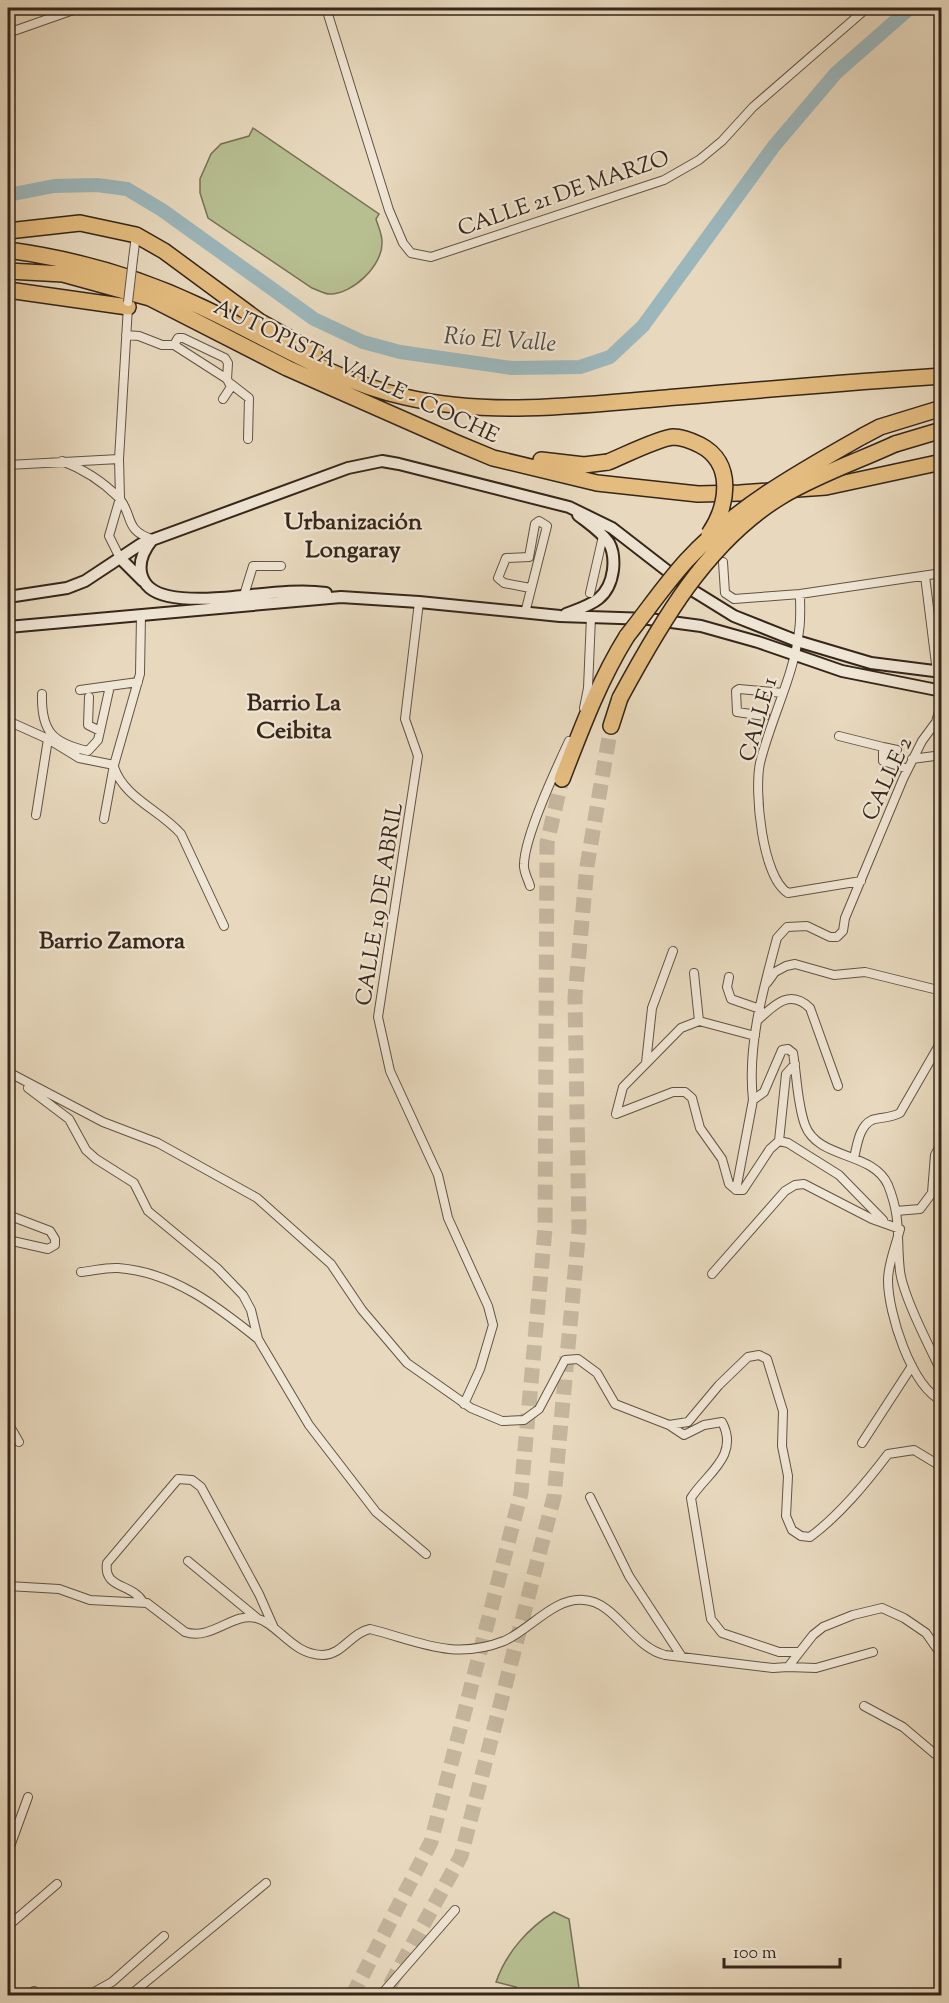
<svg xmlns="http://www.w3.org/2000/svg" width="949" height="2003" viewBox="0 0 949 2003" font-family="'Sorts Mill Goudy',serif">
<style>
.green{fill:#b7bf91;stroke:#767256;stroke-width:1.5}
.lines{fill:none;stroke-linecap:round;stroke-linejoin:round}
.river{stroke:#9cb7bc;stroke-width:14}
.motorway-tunnel{stroke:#c4b59d;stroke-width:15;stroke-dasharray:15 8;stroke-linecap:butt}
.minor-casing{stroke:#625343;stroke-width:10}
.secondary-casing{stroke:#35261a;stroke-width:14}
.motorway-casing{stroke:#35261a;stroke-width:18}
.minor{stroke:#f0e6d5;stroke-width:8}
.secondary{stroke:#f0e6d5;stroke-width:10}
.motorway{stroke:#e4bc7f;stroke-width:15}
.minor-bridge-casing{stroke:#625343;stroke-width:10;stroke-linecap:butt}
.motorway-bridge-casing{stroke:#35261a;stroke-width:18;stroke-linecap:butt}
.minor-bridge{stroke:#f0e6d5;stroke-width:8}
.motorway-bridge{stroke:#e4bc7f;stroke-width:15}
.labels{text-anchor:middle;stroke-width:4.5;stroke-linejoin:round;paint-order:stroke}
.street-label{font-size:22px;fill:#35261a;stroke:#f0e6d5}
.water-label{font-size:24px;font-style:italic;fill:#4f4a42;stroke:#f0e6d5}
.neighbourhood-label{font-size:24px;font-weight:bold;fill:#35261a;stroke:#f0e6d5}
</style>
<rect width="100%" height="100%" fill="#e8d9be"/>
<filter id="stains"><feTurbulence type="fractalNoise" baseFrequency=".00333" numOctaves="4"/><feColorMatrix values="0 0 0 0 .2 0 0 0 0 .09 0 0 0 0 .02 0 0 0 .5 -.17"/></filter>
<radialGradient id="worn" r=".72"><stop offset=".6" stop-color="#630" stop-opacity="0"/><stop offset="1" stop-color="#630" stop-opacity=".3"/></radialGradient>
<path class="green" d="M253,128L379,214L376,219C378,226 382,234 382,242C383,265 353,294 330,294C324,294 318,290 312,288L208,218L200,193V179L211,154L221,144L249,136Z
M554,1912L569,1919L580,1995H511L516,1987L496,1982C506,1953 528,1928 554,1912Z"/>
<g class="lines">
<path class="river" d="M8,195L54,186L97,185L127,189L162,210L314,319L363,342L400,352L512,368L580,367L610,357L643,326L774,146L836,73L910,8"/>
<path class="motorway-tunnel" d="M390,1985L461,1856L554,1497L579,1229L575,997L587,866L611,726
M352,1996L431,1842L521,1493L545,1229L547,843L562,779"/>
<defs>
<path id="minor" d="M326,8L389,210L403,243L411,253L431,257L664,180L699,160L722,141L753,107L867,8
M8,33L79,8
M133,259L136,235
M126,335L139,336L162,345H174L227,379L231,387L223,399
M174,345L178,338H183L225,358L228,363L227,379
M231,384L249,398L248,439
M62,461C83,469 102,481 118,497C134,514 123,530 152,539
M8,465L119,459
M120,558L109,536L120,498L119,459L128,306
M723,562L725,593L734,599L800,594L942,573
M925,576L937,672
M590,593L603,536
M800,594C800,606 801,619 799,631C794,676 771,718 760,763C754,791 762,877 788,893L861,881
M244,595L253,566H281
M419,602L405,719L418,756L378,1017L390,1071L438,1175L448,1218L488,1306L493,1325L480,1369L464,1404
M525,613L547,526L539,521L535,524L529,557L506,558L498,578L504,583L530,588
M80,690L138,682
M939,691L941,704L936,722L922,741L903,779L845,918L843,931L837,937H830L807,926L787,927L777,938C763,990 747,1046 753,1100L764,1092L782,1050L788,1049L793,1053C797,1076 797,1103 805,1125C818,1160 873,1151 888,1185C902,1220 896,1237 900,1271C903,1296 930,1348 942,1373
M42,694C41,731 52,743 88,751L98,740L110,686
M89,697L88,725L100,731
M584,708L588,688L591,617
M765,716L737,712L736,691L739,689L783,693
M8,721L48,739L79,758L114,765
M839,736L883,747V761L908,769
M883,747L897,750
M912,759L942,755
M114,767C124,798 160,810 181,834L224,926
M36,815L48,739
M104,819L114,765L140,674L141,615
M530,886C528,879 523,871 524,864C525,835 556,769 569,741
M694,973L699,1021
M729,977L727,987L731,999L760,1009
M767,983L775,972L786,966L795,964L834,975L865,972L942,991
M758,1020C774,1005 790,988 810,1008L838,1086
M646,1063L652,1008L673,951
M8,1072L103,1122L158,1143L257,1198L331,1264L362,1310L407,1363L471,1408L502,1421L524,1420L539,1409L565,1360L578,1359L597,1373L615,1404L669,1425L688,1422L719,1385L748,1357L759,1355L767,1359L783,1411L782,1446L788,1476L786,1516L792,1530L801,1536L810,1537C840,1515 866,1483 888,1454L914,1450L942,1467
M28,1088L69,1119L86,1150L96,1159L134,1183L148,1211L217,1268L243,1295L251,1310L258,1339L309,1425L376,1512L426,1554
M616,1114L673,1092H685L692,1098L700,1128L722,1159L729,1184L736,1190H743L770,1149L779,1141L788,1143L839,1175L883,1220
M616,1114L623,1087L681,1028L699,1021L755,1036
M779,1141L786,1074L795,1064
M854,1158C857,1146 859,1126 872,1120C881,1117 891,1118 900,1113L942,1040
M736,1190L753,1100
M896,1211L920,1209L932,1193L935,1155L942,1142
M8,1215L50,1231L55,1239V1245L48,1249L8,1240
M81,1272C93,1271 106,1267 118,1268C173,1272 217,1306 258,1339
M712,1274L785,1191L795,1185L804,1184L872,1219L900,1229C896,1245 888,1264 888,1280C888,1313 911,1386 942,1401
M8,1423L19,1442
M669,1425L684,1435L704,1425L722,1422C740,1456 706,1474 691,1498L711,1619L722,1633L779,1652H798
M862,1443L912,1366
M590,1497L629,1576L682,1657
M188,1561L257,1618
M8,1586L59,1589L90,1600L147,1603L185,1632C211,1641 233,1612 256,1618C279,1624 292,1655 323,1655C342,1655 352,1632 370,1629C418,1641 453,1661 504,1641C530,1630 554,1597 584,1600C616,1602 632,1647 665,1655L773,1668L788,1667L813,1635L823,1627L853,1615L882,1608L904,1618L926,1633L942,1656
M143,1602C132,1583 103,1589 107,1563L178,1479L192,1480L201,1487L259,1594L274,1628
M788,1667L816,1668L873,1652
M864,1706L903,1727L935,1754L942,1756
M8,1852L28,1797
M8,1926L57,1884
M30,1996L34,1991
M87,1996L112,1982L164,1936
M129,1996L266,1883
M380,1996L455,1910"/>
<path id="secondary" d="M152,540C134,562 136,589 168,596C214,606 278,586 326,593
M120,558L143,581
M8,597L67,588L85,581L141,544L348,468L382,461L399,464L569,507L612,528L692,590L734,616L797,641L871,663L942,672
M566,614C590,605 609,600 613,570C614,561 614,552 609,543C602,532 588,523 578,515
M8,627L341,597L419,602L560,616L649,619L701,626L758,642L842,671L942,691"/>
<path id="motorway" d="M8,231L80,223L136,235L164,251L259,321L314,352
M8,250C74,259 136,276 197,305C265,336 332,381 405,397C491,417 579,405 666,398C758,390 849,382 942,376
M8,271L63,274L150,298L287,368L457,443L493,458L597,483L698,494L740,493L826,487L942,462
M8,290L128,307
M863,436L880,427L942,408
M895,444L942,430
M541,460L584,465L608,462
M611,726L620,698
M562,779C581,730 599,681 627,636"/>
</defs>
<use href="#minor" class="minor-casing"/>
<use href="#secondary" class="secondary-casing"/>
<use href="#motorway" class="motorway-casing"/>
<use href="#minor" class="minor"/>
<use href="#secondary" class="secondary"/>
<use href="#motorway" class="motorway"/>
<defs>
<path id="minor-bridge" d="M128,302L133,259"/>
<path id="motorway-bridge" d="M608,462C623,456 659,438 673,437C682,437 692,441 700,445C735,463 728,506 709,534
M627,636C647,611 665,584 687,560C736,507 801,471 863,436
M620,698C660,624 707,541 782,496C817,475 858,461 895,444"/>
</defs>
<use href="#minor-bridge" class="minor-bridge-casing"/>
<use href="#motorway-bridge" class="motorway-bridge-casing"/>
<use href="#minor-bridge" class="minor-bridge"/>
<use href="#motorway-bridge" class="motorway-bridge"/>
</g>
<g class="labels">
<g class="street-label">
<text transform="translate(563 192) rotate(-19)" y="8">CALLE 21 DE MARZO</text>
<text transform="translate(357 370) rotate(25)" y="8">AUTOPISTA VALLE - COCHE</text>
<text transform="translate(757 719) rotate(-74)" y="8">CALLE 1</text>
<text transform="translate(886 778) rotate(-65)" y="8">CALLE 2</text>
<text transform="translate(378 904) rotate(-81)" y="8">CALLE 19 DE ABRIL</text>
</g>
<g class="water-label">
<text transform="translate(500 339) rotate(4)" y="8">Río El Valle</text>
</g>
<g class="neighbourhood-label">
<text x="353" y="529">Urbanización<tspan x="353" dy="28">Longaray</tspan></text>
<text x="294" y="710">Barrio La<tspan x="294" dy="28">Ceibita</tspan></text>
<text x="112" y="948">Barrio Zamora</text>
</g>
</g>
<rect width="949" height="2003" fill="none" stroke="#e8d9be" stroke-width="30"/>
<rect x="9" y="9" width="931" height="1985" fill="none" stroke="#35261a" stroke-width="3"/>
<rect x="15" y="15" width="919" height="1973" fill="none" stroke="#35261a" stroke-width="1.5"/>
<path d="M724 1958v9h116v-9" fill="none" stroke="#35261a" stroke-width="3"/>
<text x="733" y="1958" font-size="18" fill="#35261a" stroke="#f0e6d5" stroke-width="4.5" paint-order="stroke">100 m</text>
<rect width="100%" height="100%" filter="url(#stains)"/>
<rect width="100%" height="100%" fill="url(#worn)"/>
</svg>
